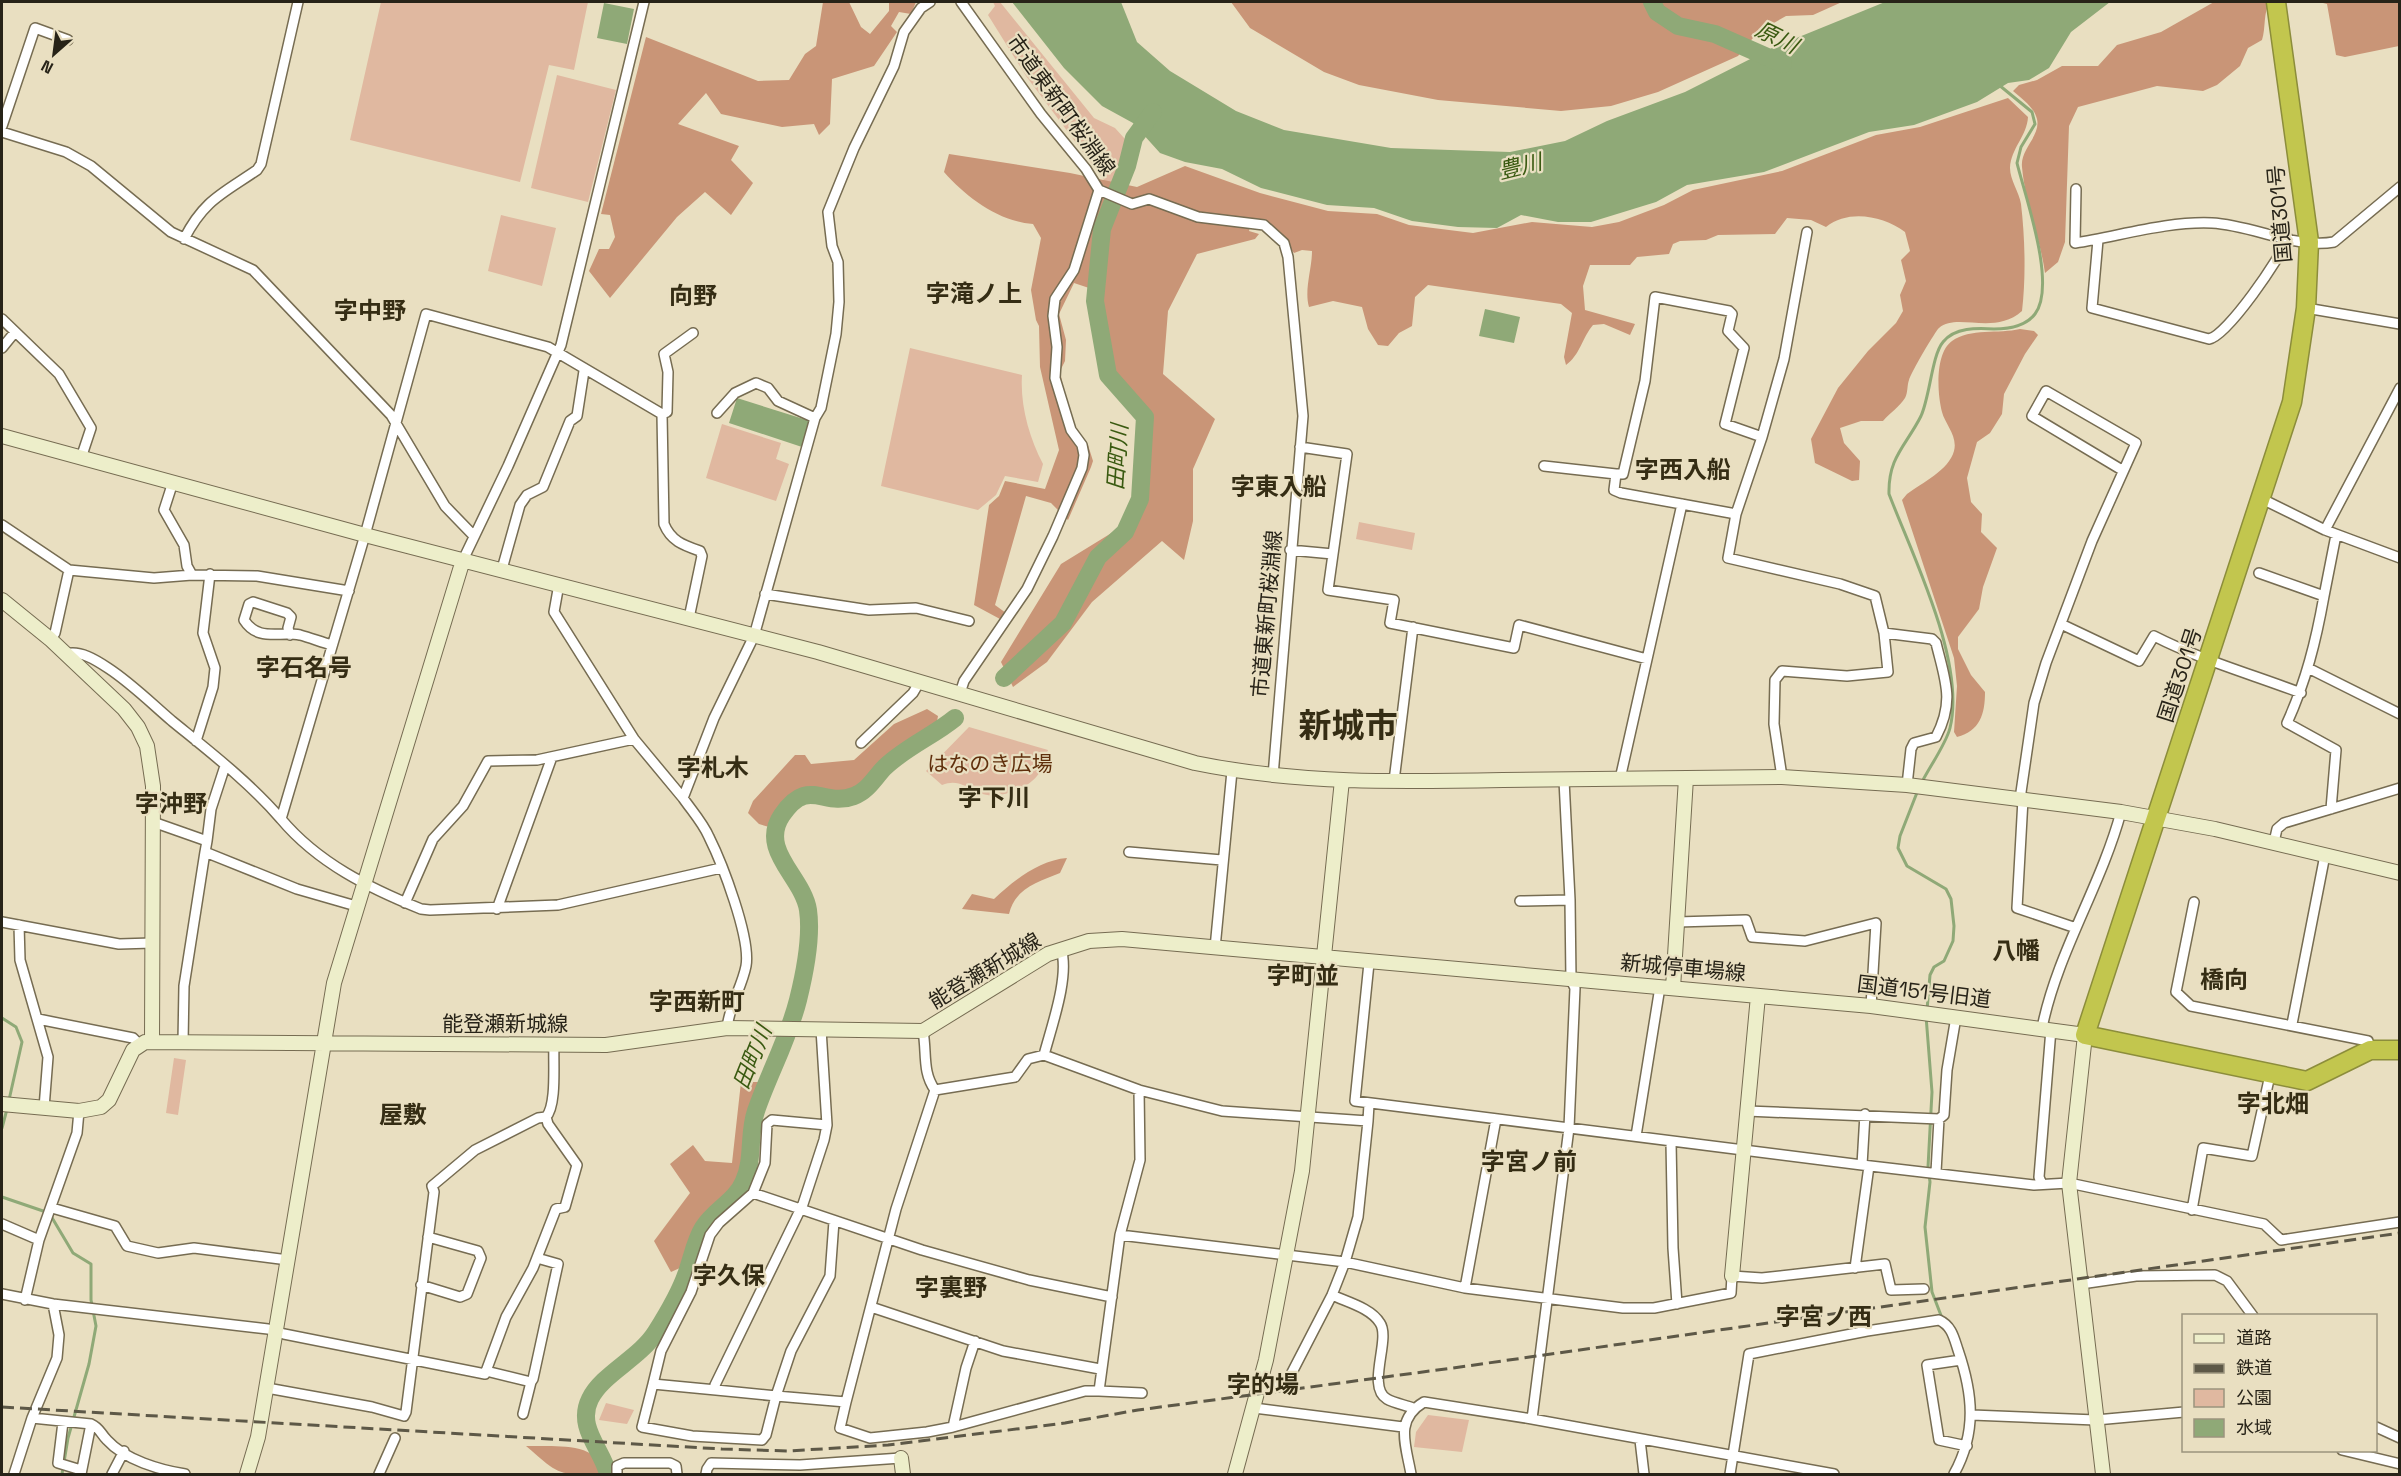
<svg xmlns="http://www.w3.org/2000/svg" width="2401" height="1476" viewBox="0 0 2401 1476" font-family="'Space Grotesk','Noto Sans JP',sans-serif">
<style>
.green{fill:#e0b8a0}
.forest{fill:#c99577}
.water{fill:#8fa977}
.lines{fill:none;stroke-linecap:round;stroke-linejoin:round}
.stream{stroke:#8fa977;stroke-width:3}
.river{stroke:#8fa977;stroke-width:18}
.street-casing{stroke:#766c52;stroke-width:12}
.secondary-casing{stroke:#766c52;stroke-width:16}
.highway-casing{stroke:#8c8d3b;stroke-width:21}
.street{stroke:#fff;stroke-width:9}
.secondary{stroke:#edeeca;stroke-width:14}
.highway{stroke:#c2c64e;stroke-width:18}
.rail{stroke:#5d5847;stroke-width:3;stroke-dasharray:12 6;stroke-linecap:butt}
.labels{text-anchor:middle;stroke-width:4.5;stroke-linejoin:round;paint-order:stroke}
.street-label{font-size:21px;fill:#272318;stroke:#e9dfc1}
.park-label{font-size:21px;fill:#602f0c;stroke:#e9dfc1}
.water-label{font-size:22px;font-style:italic;fill:#3a5a11;stroke:#e9dfc1}
.quarter-label{font-size:24px;font-weight:bold;fill:#352d14;stroke:#e9dfc1}
.town-label{font-size:33px;font-weight:bold;fill:#352d14;stroke:#e9dfc1}
</style>
<rect width="100%" height="100%" fill="#e9dfc1"/>
<path class="green" d="M381,2H588L574,70L549,65L520,182L350,140Z
M993,2H1000L1094,118L1115,128L1125,139L1121,162L1113,183L1104,185V180L1026,76L988,15L995,6Z
M557,75L616,90L588,202L531,188Z
M501,215L556,228L542,286L488,271Z
M910,348L1022,375C1020,405 1029,437 1043,464L1038,482L1005,476L996,495L978,510L881,486Z
M722,424L781,443L776,459L789,464L776,501L706,478Z
M1359,522L1415,533L1412,550L1356,539Z
M969,727L1048,750C1045,757 1043,770 1037,776C1025,791 995,801 977,792C964,786 957,779 942,785L926,771Z
M174,1058L186,1060L178,1115L166,1113Z
M606,1403L634,1410L627,1424L599,1420Z
M1428,1415L1469,1420L1462,1452L1414,1447L1416,1432Z"/>
<path class="forest" d="M823,2H849L861,27L870,34L889,11V2H916L911,14L899,12L891,26L897,32L874,66L832,79L830,124L819,135L814,124L782,127L721,114L706,93L678,124L739,146L731,160L753,183L731,215L705,192L677,217L610,298L589,271L599,249H609L615,237L610,215L601,214L646,37L758,81L789,80L805,54L816,46Z
M1231,2H1842L1813,15L1786,16L1758,32L1738,56L1658,92L1611,106L1561,111L1438,100L1359,85L1324,72L1250,28Z
M2214,2H2270C2263,12 2266,28 2262,40L2248,48L2240,66L2217,85L2203,91L2157,86L2078,107L2069,126L2065,242L2058,262L2045,273C2040,237 2025,203 2022,167C2020,149 2041,136 2037,119C2034,107 2023,100 2013,91L2019,85L2037,80L2062,66H2098L2117,45L2161,32Z
M2319,2H2399V46L2345,57L2336,55L2327,4Z
M2008,98L2028,117C2027,136 2011,148 2010,168C2010,180 2019,192 2021,204C2025,238 2026,277 2022,311C1994,336 1957,312 1939,328C1936,330 1910,374 1909,380C1907,385 1908,393 1905,398C1900,406 1889,414 1883,421H1861L1840,428L1844,443L1860,461L1859,480L1852,481L1815,463L1811,439L1838,388L1868,351L1896,323L1903,311L1900,295L1906,281L1901,260L1910,251L1905,232C1883,216 1849,209 1826,227L1811,220L1787,218L1775,234L1718,235L1706,240L1680,241L1673,244L1669,254L1637,257L1630,265H1590L1583,286L1585,310L1635,324L1630,335L1604,324L1593,325C1582,338 1580,355 1566,365L1564,357L1572,313L1561,304L1428,285L1415,297L1412,326L1399,333L1388,346L1378,345L1368,329L1362,307L1333,301L1309,307C1304,290 1312,269 1312,251L1302,250L1294,253C1280,236 1278,221 1252,220L1249,231L1259,234L1255,239L1197,254L1168,311L1163,374L1215,419L1193,469V521L1184,560L1162,541L1092,602L1047,662L1013,687L1001,662L1061,564L1118,529L1133,496L1139,415L1113,375L1094,325L1092,289L1074,283L1059,314L1066,340L1065,361L1060,371L1069,421L1088,445L1093,461L1091,467L1068,520L1051,503L1026,496L995,605L1006,613L1000,619L974,605L989,505L999,496L1005,481L1045,489L1059,450L1040,367L1039,326L1036,320L1031,290L1041,238L1033,224C998,221 967,198 944,172L949,154L1070,173L1137,187L1185,166L1260,193L1328,211L1377,214L1409,225L1473,233L1532,222L1592,227L1619,222L1664,205L1693,190L1782,171L1876,135L1920,127Z
M2020,329L2034,331L2038,335L2025,354L2004,394L2002,414L1990,433L1977,442L1967,478L1971,502L1982,514L1981,532L1997,548L1983,587L1979,609L1958,637V649L1971,675L1985,692C1985,714 1980,731 1957,737L1954,732L1957,686L1954,658L1902,500L1907,494C1922,483 1949,470 1954,451C1958,436 1945,424 1942,412C1937,393 1935,353 1952,341C1970,328 1999,334 2020,329Z
M927,709L938,716L936,727L881,770L862,791L844,796L803,793L776,813L769,827L759,824L748,813L753,801L795,755H805L811,764L854,760L894,724Z
M1067,858L1060,873C1038,882 1015,888 1009,914L962,909L972,894L994,899C1014,880 1040,860 1067,858Z
M741,1082H762L749,1118L745,1164L739,1180L700,1220L690,1239L682,1267L671,1272L654,1241L690,1193L670,1164L693,1145L705,1161L732,1163Z
M526,1446C549,1447 602,1440 602,1474C556,1475 560,1475 526,1446Z"/>
<path class="water" d="M1012,2H1121L1137,42L1170,71L1236,111L1284,130L1391,148L1510,152L1565,141L1607,121L1685,92L1774,47L1885,2H2110L2071,32L2049,68L2029,80L2008,83L1977,102L1914,125L1869,132L1764,172L1687,185L1656,202L1591,222H1558L1521,215L1497,228L1458,227L1412,221L1374,208L1327,205L1261,188L1222,169L1185,162L1160,153L1133,123L1102,106L1064,68Z
M604,3L634,9L627,44L597,38Z
M1485,309L1520,317L1514,343L1479,336Z
M737,398L810,421L802,447L729,423Z"/>
<g class="lines">
<path class="stream" d="M1922,782C1930,766 1946,744 1950,728C1966,662 1913,557 1889,494C1888,457 1906,446 1921,416C1930,396 1932,355 1943,342C1955,327 1977,328 1994,329C2008,329 2026,326 2035,314C2057,285 2025,196 2017,163L2021,147L2035,124L2032,112L1999,85
M1918,790L1900,836L1898,848L1907,866L1946,889L1951,899L1954,926L1953,941L1944,961L1934,967L1930,975L1927,1010
M1926,1016L1932,1092L1928,1167L1930,1182L1925,1227L1932,1292L1942,1318
M2,1018L16,1027L22,1042L9,1100
M2,1128L7,1109
M2,1197L46,1212
M51,1216L73,1253L91,1264V1300L96,1326L89,1364L68,1438L62,1474"/>
<path class="river" d="M1652,2L1657,12L1678,26L1715,34L1783,64
M1004,678L1063,623L1098,557L1125,532L1140,499L1145,417L1108,375L1095,301L1102,229L1127,166L1134,138L1153,112
M608,1474C602,1449 576,1427 590,1399C602,1374 640,1358 656,1332C668,1313 680,1293 687,1272C692,1258 695,1241 703,1228C714,1210 736,1201 744,1181C754,1159 748,1134 756,1111C769,1073 788,1040 798,1000C805,972 812,938 808,910C803,877 758,850 782,815C809,776 823,808 854,796C868,791 875,777 885,767C906,747 933,736 955,718"/>
<defs>
<path id="street" d="M961,2L1041,114L1086,169L1099,190L1132,204L1149,199L1198,217L1264,225L1284,243L1288,257L1303,416L1273,776
M2,126L35,28L68,40
M2,132L66,152L91,166L171,232L253,270L391,415L445,506L474,536
M2076,189L2075,243C2120,236 2167,221 2212,223C2252,225 2296,249 2334,242L2400,187
M184,239C204,200 222,194 257,170L261,164L298,2
M2098,240L2092,308L2209,339C2227,336 2281,257 2288,238
M2306,308L2400,324
M2,319L59,374L91,428L81,458
M2,348L15,332
M717,413L735,393L756,383L768,388L778,401L815,418
M662,414L667,412L668,372L664,354L693,333
M1762,437L1725,424L1744,348L1728,331L1732,314L1729,311L1655,297L1645,381L1623,474H1616L1614,490L1621,493L1736,514L1762,437L1784,359L1807,232
M1300,447L1347,454L1328,590L1394,600L1390,623L1514,648L1519,625L1647,659
M1544,466L1616,474
M173,482L164,510L184,545L187,566L192,575L257,576L349,591
M2262,499L2325,530L2400,558
M1736,514L1728,558L1840,584L1875,596L1884,633L1888,672L1847,676L1782,671L1775,680L1774,724L1782,777
M2,525L69,570L154,578L192,575
M2325,530L2400,388
M1290,550L1333,554
M463,560L508,466L561,345L644,2
M502,569L520,505L527,495L543,487L570,421L577,416L584,371
M2259,573L2324,596L2336,535
M559,584L554,612L634,739L683,798
M765,594L869,610L916,608L969,621
M2324,596C2316,641 2306,681 2287,723L2336,750L2331,809
M689,618L702,556L700,551C683,545 671,541 664,524L662,414L548,347L426,314L365,535L281,819C318,863 369,888 421,909L430,910L558,905L721,868
M2061,624L2139,661L2154,636C2201,660 2251,674 2301,693
M1884,633L1932,639L1936,643C1945,680 1955,701 1936,737L1914,743L1911,749L1907,785
M290,635L288,628L291,617L287,613L253,602L249,604L244,620C258,642 279,631 300,635C311,638 321,642 332,645
M50,639L55,633L69,570
M66,654C80,650 96,660 108,668C131,683 151,703 172,721C210,752 249,782 281,819
M2308,668L2400,714
M960,693L964,681L1027,589L1053,536L1082,468L1084,455L1082,445L1071,430L1055,378L1057,347L1053,316L1055,299L1074,270L1099,190
M196,741L213,687L215,668L203,633L210,574
M861,743L913,693L920,681
M1620,779L1682,504
M1394,781L1413,627
M2020,799L2034,703L2046,663L2092,541L2136,443L2046,391L2032,416L2122,470
M2023,799L2017,908L2076,928
M153,822L207,841L205,852L297,889L356,906
M207,841L211,809L225,766
M2274,842L2277,829L2284,823L2400,788
M1129,852L1222,860
M1520,901L1570,900
M2194,902L2176,992L2191,1006L2368,1041L2370,1050
M405,903L433,839L463,806L488,761L537,760L634,739
M497,909L552,757
M2,922L119,944L152,943
M1677,922L1746,920L1752,937L1805,941L1876,923L1871,1006
M19,925L20,960L48,1057L44,1108
M1215,948L1232,771
M1061,949C1070,976 1051,1028 1044,1055L1139,1090L1222,1111L1368,1121L1369,1104
M1369,963L1355,1101L1862,1165L2034,1185L2069,1183L2264,1224L2281,1240L2400,1222
M38,1019L133,1038L140,1045
M2292,1024L2325,855
M727,1028C729,1006 742,987 746,966C751,938 722,863 709,837C703,823 692,811 683,798L714,718L754,636L815,418L821,408L836,334L839,302L838,262L832,246L828,212L854,148L894,66L904,32L921,8L930,2
M2042,1028C2057,953 2101,886 2121,812
M821,1029L827,1125L824,1140L803,1204L715,1385L716,1390L653,1384L642,1427L692,1436L762,1440L766,1435L776,1396L846,1402
M923,1031C927,1053 922,1072 935,1090L896,1209L846,1402L840,1428L870,1438L927,1432L953,1427L1085,1391H1099L1120,1235L1345,1262L1465,1288L1623,1308H1654L1731,1293L1732,1276L1762,1278L1885,1264L1891,1290L1924,1289
M183,1042L184,986L205,852
M935,1090L1015,1077L1028,1059L1044,1055
M1747,1111L1939,1119L1944,1115L1947,1070L1956,1017
M546,1117C557,1105 553,1063 554,1045
M827,1125L772,1120L767,1124L765,1163L753,1193L922,1250L1029,1280L1112,1297
M1636,1136L1660,987
M1671,1142L1673,1248L1677,1304
M1862,1165L1865,1114
M1936,1172L1939,1119
M2041,1182L2039,1177L2051,1029
M52,1208L115,1226L127,1246L158,1253L194,1248L288,1260
M2192,1210L2203,1148L2252,1156L2270,1075
M2,1224L39,1240
M1120,1235L1140,1160L1139,1090
M1855,1268L1869,1166
M2081,1284L2136,1276L2215,1275L2227,1281L2253,1316
M421,1285L460,1297L467,1294L481,1258L478,1251L428,1237
M1465,1288L1496,1119
M2,1294L53,1304L268,1329L284,1334L485,1374L506,1317L533,1268L556,1209L565,1207L577,1165L548,1124L546,1117L538,1118L475,1150L432,1186L434,1192L406,1412L404,1416L372,1407L267,1388
M1332,1295C1347,1302 1371,1308 1380,1323C1391,1339 1366,1387 1387,1399C1394,1403 1405,1405 1413,1408
M25,1300L39,1240L77,1133L79,1111
M871,1307L1003,1351L1100,1369
M1961,1360L1927,1365L1939,1440L1967,1446
M486,1371L531,1382L533,1379L558,1264L537,1258
M653,1384L661,1351L691,1292L710,1235L719,1223L753,1193
M1259,1387L1286,1384L1332,1295L1345,1262L1358,1217L1368,1121
M716,1390L776,1396L791,1351L830,1276L834,1221
M1099,1391L1142,1393
M1254,1408L1403,1427
M523,1414L531,1382
M1972,1415L2096,1420L2184,1412
M32,1418L91,1424C100,1428 100,1433 107,1440C125,1460 160,1470 185,1474
M1532,1419L1834,1474
M63,1422L58,1463L81,1470
M953,1427L966,1368L975,1341
M2376,1427L2400,1438
M1640,1440L1644,1474
M2342,1450L2400,1464
M14,1474L32,1418L57,1358L59,1335L53,1304
M81,1474L91,1424
M112,1474L124,1451
M379,1474L395,1438
M617,1474V1466L624,1463H670L676,1466L677,1474
M706,1474L707,1469L711,1463L800,1465L901,1458
M1411,1474C1406,1445 1394,1420 1424,1402L1532,1419L1569,1128L1575,988L1571,980L1570,900L1564,780
M1730,1474L1749,1354L1867,1331L1939,1320C1952,1326 1954,1338 1958,1350C1973,1394 1977,1432 1954,1474"/>
<path id="secondary" d="M2,436L365,535L818,652L1195,763C1296,784 1400,782 1503,780C1596,779 1689,778 1782,777L1907,785L2121,812L2215,829L2400,873
M2,600L50,639L124,709L138,727L147,746L153,786L152,1042
M1673,988L1686,778
M2,1104L79,1111L101,1107L109,1100L133,1050L145,1042L606,1045L727,1028L923,1031L1048,954L1089,941L1122,939L1871,1006L2085,1035L2069,1183L2103,1474
M1732,1276L1758,996
M901,1458L903,1474
M247,1474L258,1437L334,983L463,560
M1235,1474L1266,1360L1302,1171L1342,780"/>
<path id="highway" d="M2276,2L2309,242L2306,308L2292,402L2085,1035L2307,1081L2370,1050H2400"/>
</defs>
<use href="#street" class="street-casing"/>
<use href="#secondary" class="secondary-casing"/>
<use href="#highway" class="highway-casing"/>
<use href="#street" class="street"/>
<use href="#secondary" class="secondary"/>
<use href="#highway" class="highway"/>
<path class="rail" d="M2,1407L722,1449L787,1451L888,1445L1065,1423L1138,1410L1460,1367L2400,1233"/>
</g>
<g class="labels">
<g class="street-label">
<text transform="translate(1061 105) rotate(54)" y="7">市道東新町桜淵線</text>
<text transform="translate(2280 214) rotate(-95)" y="7">国道301号</text>
<text transform="translate(1267 614) rotate(-85)" y="7">市道東新町桜淵線</text>
<text transform="translate(2180 675) rotate(-72)" y="7">国道301号</text>
<text transform="translate(1683 968) rotate(5)" y="7">新城停車場線</text>
<text transform="translate(985 971) rotate(-31)" y="7">能登瀬新城線</text>
<text transform="translate(1924 992) rotate(7)" y="7">国道151号旧道</text>
<text x="505" y="1031">能登瀬新城線</text>
</g>
<g class="park-label">
<text x="990" y="771">はなのき広場</text>
</g>
<g class="water-label">
<text transform="translate(1777 37) rotate(26)" y="8">原川</text>
<text transform="translate(1520 166) rotate(-14)" y="8">豊川</text>
<text transform="translate(1117 457) rotate(-86)" y="8">田町川</text>
<text transform="translate(752 1057) rotate(-68)" y="8">田町川</text>
</g>
<g class="quarter-label">
<text x="974" y="302">字滝ノ上</text>
<text x="693" y="304">向野</text>
<text x="370" y="319">字中野</text>
<text x="1683" y="478">字西入船</text>
<text x="1279" y="495">字東入船</text>
<text x="304" y="676">字石名号</text>
<text x="713" y="776">字札木</text>
<text x="994" y="806">字下川</text>
<text x="171" y="812">字沖野</text>
<text x="2016" y="959">八幡</text>
<text x="1303" y="984">字町並</text>
<text x="2224" y="988">橋向</text>
<text x="697" y="1010">字西新町</text>
<text x="2273" y="1112">字北畑</text>
<text x="403" y="1123">屋敷</text>
<text x="1529" y="1170">字宮ノ前</text>
<text x="729" y="1284">字久保</text>
<text x="951" y="1296">字裏野</text>
<text x="1824" y="1325">字宮ノ西</text>
<text x="1263" y="1393">字的場</text>
</g>
<g class="town-label">
<text x="1348" y="737">新城市</text>
</g>
</g>
<rect width="2401" height="1476" fill="none" stroke="#272318" stroke-width="6"/>
<rect x="2182" y="1314" width="195" height="138" fill="#e9dfc1" stroke="#9b947d" stroke-width="1.5"/>
<rect x="2194" y="1334" width="30" height="9" fill="#edeeca" stroke="#9b947d" stroke-width="1.5"/>
<text x="2236" y="1344" font-size="18" fill="#272318">道路</text>
<rect x="2194" y="1364" width="30" height="9" fill="#5d5847" stroke="#9b947d" stroke-width="1.5"/>
<text x="2236" y="1374" font-size="18" fill="#272318">鉄道</text>
<rect x="2194" y="1389" width="30" height="18" fill="#e0b8a0" stroke="#9b947d" stroke-width="1.5"/>
<text x="2236" y="1404" font-size="18" fill="#272318">公園</text>
<rect x="2194" y="1419" width="30" height="18" fill="#8fa977" stroke="#9b947d" stroke-width="1.5"/>
<text x="2236" y="1434" font-size="18" fill="#272318">水域</text>
<g transform="translate(54 54) rotate(208)" stroke="#e9dfc1" stroke-width="4.5" paint-order="stroke">
<path d="M0-4.5L10 22L0 15L-10 22Z" fill="#272318"/>
<text y="-9" font-size="16" font-weight="bold" text-anchor="middle" fill="#272318">N</text>
</g>
</svg>
